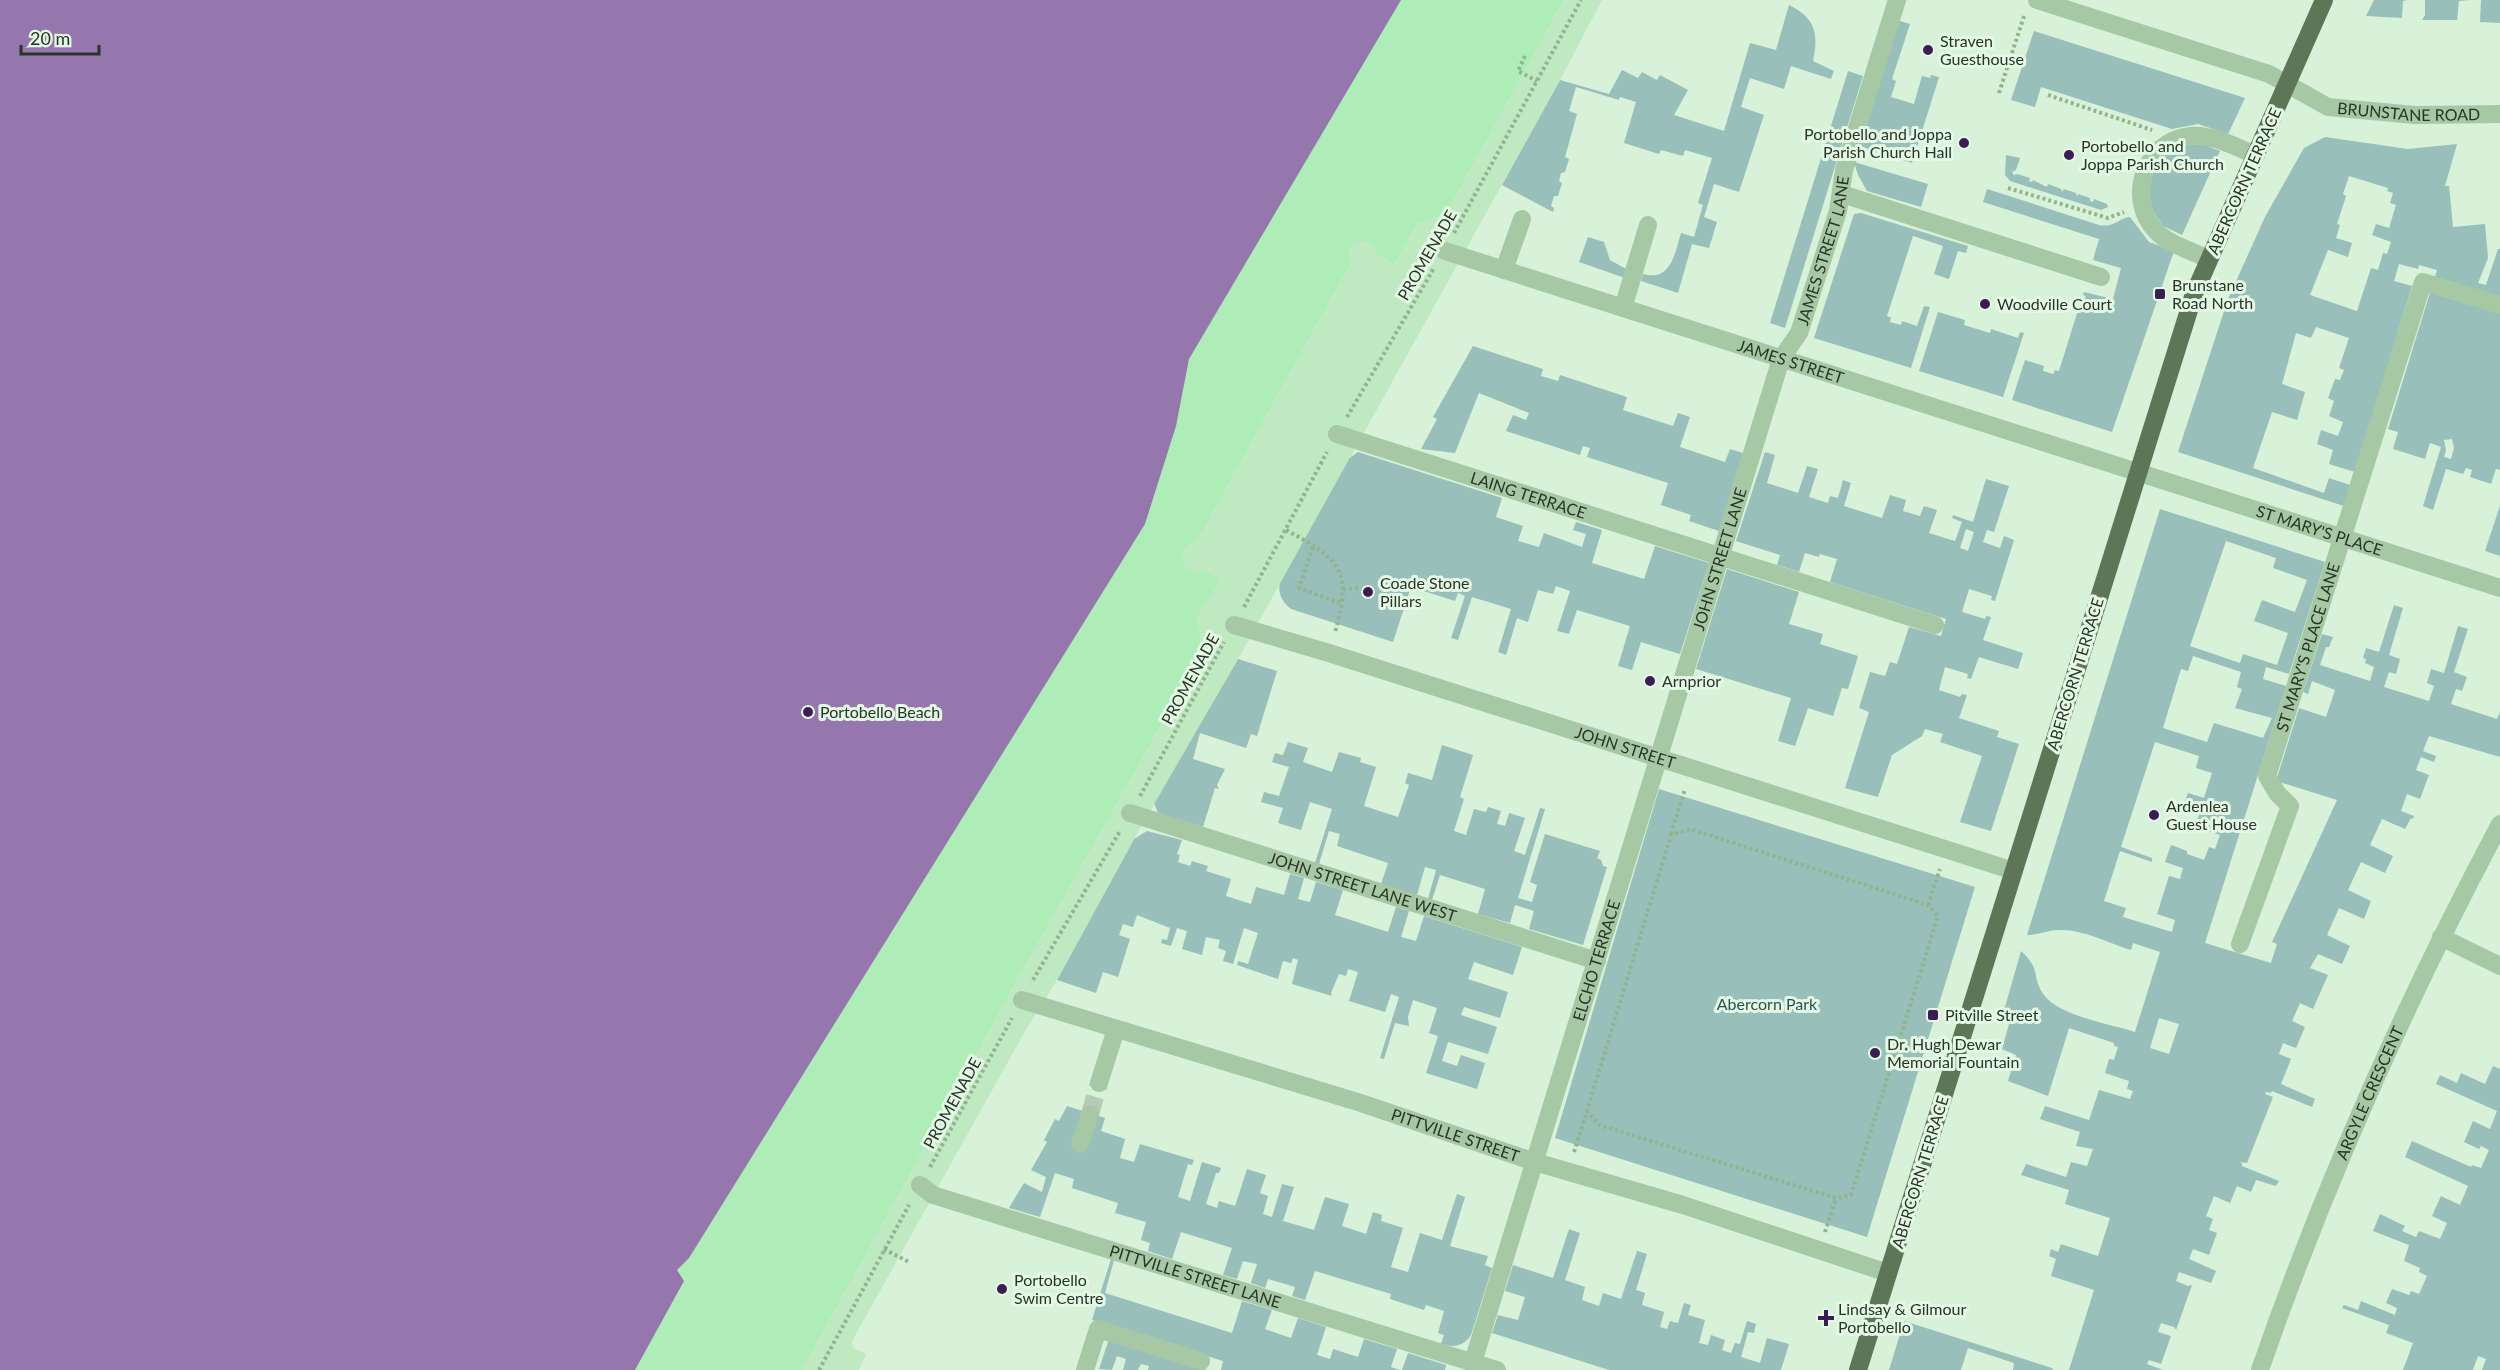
<svg xmlns="http://www.w3.org/2000/svg" width="2500" height="1370" viewBox="0 0 2500 1370" font-family="Lato,sans-serif">
<style>
.green{fill:#98bfb9;fill-rule:evenodd}
.sand{fill:#aeedb8}
.plaza{fill:#bfe9c1}
.water{fill:#9577ad}
.lines{fill:none;stroke-linecap:round;stroke-linejoin:round}
.minor-tunnel{stroke:#b5cbb5;stroke-width:18;stroke-dasharray:18 9;stroke-linecap:butt}
.path{stroke:#91b48f;stroke-width:4;stroke-dasharray:3 3;stroke-linecap:butt}
.minor{stroke:#a6c8a4;stroke-width:18}
.major{stroke:#5c7657;stroke-width:18}
.poi-dot{fill:#3c1c55;stroke:#e4f9e5;stroke-width:2}
.labels{text-anchor:middle;stroke-width:6;stroke-linejoin:round;paint-order:stroke}
.poi-label{font-size:16px;fill:#283426;stroke:#e4f9e5;text-anchor:start}
.street-label{font-size:16px;fill:#283426;stroke:#e4f9e5}
.park-label{font-size:16px;fill:#2a524d;stroke:#e4f9e5}
</style>
<rect width="100%" height="100%" fill="#d8f1d9"/>
<path class="green" d="M2374,0H2407L2403,1L2402,18L2366,16Z
M2425,0H2469L2459,1L2457,20H2422L2425,15Z
M2481,0H2500V23L2480,22Z
M1789,5C1815,18 1819,33 1813,61L1834,71L1831,79L1791,66L1784,89L1750,78L1741,107L1764,115L1739,192L1714,184L1704,217L1717,222L1709,248L1692,244L1678,293L1641,281L1643,274C1671,282 1675,253 1681,233L1694,237L1703,205L1698,203L1712,158L1685,150L1683,156L1661,150L1659,154L1624,143L1636,102L1620,97L1619,100L1576,87L1569,111L1577,114L1565,157L1569,159L1565,172L1561,173L1559,181L1562,183L1558,196H1554L1551,206L1554,208L1553,212L1502,185L1560,80L1609,94L1622,70L1638,78L1642,72L1657,80L1660,75L1688,90L1674,115L1724,131L1750,43L1776,50Z
M1897,20L1910,24L1892,79L1896,81L1891,97L1914,104L1922,76L1930,78L1931,75L1939,77L1912,163L1859,146Z
M2034,31L2245,98L2228,134L2198,124L2172,129L2041,87L2035,107L2011,100Z
M1848,71L1863,76L1785,328L1770,323Z
M2325,137L2408,149L2457,144L2445,186H2449L2453,227L2485,224L2488,258L2478,283L2486,285L2498,249H2500V470L2496,469L2491,484L2470,477L2472,470L2466,468L2463,474L2446,469L2433,510L2423,506L2441,447L2430,443L2425,459L2393,449L2398,432L2388,429L2437,270L2419,265L2418,269L2399,264L2394,281L2412,286L2355,472L2329,464L2333,450L2317,444L2321,430L2338,436L2343,422L2329,416L2334,401L2328,398L2335,379L2340,380L2344,370L2339,368L2349,338L2316,327L2311,338L2296,333L2282,384L2305,392L2297,420L2272,412L2253,468L2324,493L2329,478L2350,485L2344,506L2178,452L2228,299L2265,217L2304,148ZM2349,176L2388,188L2387,191L2393,193L2390,203L2396,205L2389,228L2376,224L2372,235L2391,242L2387,254L2383,253L2378,270L2371,268L2357,311L2310,295L2328,250L2348,257L2352,243L2336,238L2340,225L2337,224L2346,196L2343,194ZM2452,439L2454,448L2451,459L2444,457L2446,450L2444,440Z
M2202,144L2220,151L2182,235L2163,226L2153,211L2148,193L2153,168L2177,146Z
M2006,155L2020,158L2016,170L2012,172L2014,175L2017,174L2030,178L2029,181L2032,182L2033,180L2047,187L2048,184L2061,189L2062,192L2064,189L2076,193L2077,197L2078,194L2090,198V201L2093,202L2094,199L2107,204L2108,207L2101,210L2010,181L2005,175Z
M1854,162L1928,184L1921,207L1867,191L1858,175Z
M1987,189L2099,225C2116,228 2118,218 2130,217L2149,242L2174,251L2112,432L2012,400L2025,360L2044,366L2043,371L2053,374L2055,370L2059,371L2079,307L2082,308L2086,296L2083,295L2084,292L2113,299L2121,268L2093,260L2099,239L1983,202Z
M1861,213L1968,246L1966,253L1958,251L1949,279L1934,274L1943,246L1913,236L1887,316L1891,318L1890,322L1901,325L1902,321L1917,326L1924,306L1930,307L1911,368L1814,338L1854,214Z
M1588,237L1604,242L1610,260L1628,270L1625,278L1579,262Z
M1938,312L1965,320L1964,325L1990,333L1991,329L2018,338L2020,332L2024,333L2003,397L1919,371Z
M1473,346L1543,369L1541,376L1558,381L1560,375L1627,397L1623,410L1673,426L1678,413L1690,417L1680,447L1725,462L1730,449L1743,453L1719,531L1689,521L1691,515L1661,505L1668,483L1587,457L1590,448L1583,446L1580,455L1506,431L1513,415L1526,420L1529,413L1479,393L1455,453L1421,449L1437,419L1433,417Z
M1358,452L1502,498L1496,517L1523,526L1518,541L1539,547L1544,533L1582,547L1586,534L1573,530L1576,522L1602,530L1592,563L1644,579L1655,546L1709,563L1680,654L1641,642L1632,670L1618,666L1630,626L1577,610L1569,634L1557,631L1570,591L1556,586L1553,594L1538,590L1528,622L1517,618L1506,655L1498,652L1511,609L1472,597L1458,640L1451,638L1465,596L1458,593L1455,601L1411,587L1393,642L1291,609C1280,600 1277,591 1281,577L1348,459Z
M1765,452L1775,455L1767,483L1798,493L1807,466L1818,469L1809,497L1828,503L1830,496L1838,498L1843,480L1851,483L1844,506L1882,518L1890,495L1906,500L1903,511L1920,516L1924,506L1937,510L1929,533L1955,541L1962,522L1952,518L1953,515L1973,522L1986,479L2009,486L1994,532L1987,530L1983,542L2000,548L2004,536L2014,540L1995,601L1991,600L1992,596L1969,589L1962,612L1985,619L1986,616L1991,617L1983,640L2023,653L2018,669L1979,657L1971,679L1967,678L1968,674L1945,667L1939,690L1960,697L1962,694L1967,695L1959,718L1999,731L1997,737L2019,744L1991,831L1960,822L1982,756L1940,742L1943,734L1925,729L1922,736L1892,755L1878,797L1845,788L1869,712L1859,708L1870,672L1885,676L1890,662L1897,664L1909,627L1941,636L1946,619L1830,582L1837,559L1820,554L1819,557L1805,553L1799,572L1777,565L1780,555L1736,541ZM1966,529L1974,532L1968,551L1960,548Z
M2500,506V556L2485,551Z
M2160,509L2325,562L2289,674L2266,667L2263,679L2286,686L2205,943L2271,963L2277,944L2272,942L2337,800L2276,781L2299,708L2326,717L2335,690L2312,681L2308,694L2303,692L2322,634L2333,637L2329,647H2326L2320,665L2370,681L2374,667L2365,663L2366,659L2363,658L2366,648L2379,652L2394,605L2403,608L2389,655L2400,659L2396,674L2389,672L2384,687L2429,701L2434,686L2427,683L2431,669L2444,673L2458,626L2468,629L2454,672L2467,677L2462,691L2456,689L2451,704L2497,719L2500,712V757L2429,736L2423,751L2436,756L2434,762L2421,757L2416,770L2429,775L2420,799L2407,794L2401,811L2414,816L2413,819L2411,818L2405,829L2382,819L2370,845L2393,856L2385,873L2361,862L2348,890L2371,901L2364,919L2339,908L2327,935L2350,946L2342,964L2318,954L2310,968L2328,975L2313,1009L2300,1003L2292,1021L2305,1027L2296,1048L2283,1043L2279,1054L2291,1059L2281,1084L2315,1099L2312,1107L2272,1091L2271,1093L2266,1092L2265,1094L2273,1097L2247,1163L2239,1162L2242,1163V1166L2279,1181L2276,1186L2256,1180L2251,1192L2237,1186L2230,1203L2214,1196L2206,1216L2213,1219L2209,1230L2217,1233L2209,1255L2193,1249L2189,1259L2216,1271L2211,1283L2179,1272L2176,1281L2188,1286L2192,1285L2176,1330L2174,1327L2161,1323L2158,1332L2171,1336L2161,1364L2149,1360L2147,1364L2163,1370H2069L2094,1290L2051,1276L2056,1259L2049,1256L2051,1249L2058,1252L2061,1244L2098,1256L2110,1218L2065,1204L2069,1190L2021,1175L2026,1164L2066,1177L2071,1162L2087,1166L2093,1149L2076,1146L2080,1132L2040,1119L2045,1106L2089,1120L2099,1090L2130,1099L2133,1091L2127,1089L2129,1081L2105,1073L2109,1059L2114,1060L2118,1047L2114,1046V1043L2069,1028L2048,1096L2008,1081L2016,1055L2002,1049L2009,1024L2001,1021L2021,951C2042,970 2031,977 2044,995C2059,1016 2111,1024 2135,1032L2160,952L2133,943L2131,950C2108,943 2083,929 2059,930C2048,930 2038,935 2027,935ZM2226,541L2276,558L2273,568L2307,580L2295,612L2262,600L2254,621L2288,633L2277,665L2243,654L2240,663L2190,646ZM2193,656L2241,672L2237,687L2242,689L2235,708L2272,718L2263,738L2214,723L2207,742L2163,728L2181,669L2188,671ZM2155,742L2199,756L2196,768L2212,773L2204,798L2188,793L2182,809L2199,815L2195,827L2220,835L2215,849L2209,847L2204,860L2187,854V851L2171,845L2165,862L2183,868L2180,879L2169,876L2157,914L2175,920L2172,932L2123,917L2126,908L2104,901L2120,851L2152,862V858L2121,847ZM2159,1018L2179,1024L2169,1054L2150,1048Z
M1727,569L1799,592L1789,624L1823,634L1820,644L1858,656L1848,689L1842,688L1833,716L1808,708L1795,746L1778,741L1791,698L1696,669Z
M1238,659L1277,671L1257,736L1251,734L1246,748L1200,733L1193,759L1225,769L1217,785L1219,789L1215,788L1203,827L1158,813L1154,803Z
M1288,742L1308,748L1303,762L1332,772L1339,752L1361,758L1360,762L1376,767L1364,806L1398,817L1409,785L1405,783L1408,773L1432,780L1442,745L1473,755L1460,797L1464,799L1454,831L1466,835L1474,809L1486,812L1488,807L1501,811L1497,824L1505,826L1509,813L1525,818L1514,851L1525,855L1540,808L1545,809L1518,898L1532,902L1537,885L1530,882L1545,834L1600,851L1597,858L1601,860L1603,866L1607,867L1583,945L1529,929L1534,911L1515,905L1510,923L1478,914L1485,889L1440,875L1432,900L1428,899L1436,870L1425,867L1417,895L1381,884L1388,863L1337,846L1340,834L1329,831L1319,864L1315,863L1332,809L1310,802L1301,830L1278,823L1283,808L1261,802L1264,792L1279,796L1289,767L1272,762L1275,753L1283,755Z
M1659,789L1975,887L1867,1237L1555,1138Z
M1147,831L1182,840L1177,854L1180,855L1178,862L1190,866L1192,861L1208,866L1206,871L1231,879L1226,896L1251,904L1256,887L1284,895L1290,874L1304,878L1298,899L1310,902L1316,882L1343,890L1335,915L1388,932L1396,907L1409,911L1401,937L1416,941L1424,916L1522,947L1513,975L1474,962L1468,979L1508,992L1500,1018L1464,1007L1461,1015L1497,1027L1488,1054L1448,1042L1442,1061L1457,1066L1461,1055L1485,1063L1477,1089L1426,1073L1438,1036L1429,1033L1437,1008L1413,1000L1408,1017L1409,1026L1395,1023L1384,1059L1380,1058L1399,997L1391,994L1385,1012L1349,1001L1358,972L1348,969L1346,976L1339,974L1331,993L1332,996L1292,984L1298,960L1293,958L1291,963L1283,961L1278,979L1237,965L1238,961L1248,964L1258,933L1244,928L1233,964L1223,961L1226,951L1218,948L1220,940L1206,937L1202,955L1182,949L1187,931L1177,928L1171,946L1161,943L1162,939L1167,940L1170,928L1137,915L1133,927L1123,924L1119,935L1130,939L1118,977L1103,972L1096,993L1057,980L1134,839Z
M2493,1066L2500,1069V1370H2482L2486,1359L2478,1356L2473,1370H2403L2413,1343L2386,1333L2389,1325L2342,1308L2344,1305L2358,1310L2361,1301L2395,1315L2397,1308L2386,1303L2392,1289L2409,1295L2411,1291L2419,1294L2427,1276L2419,1272L2420,1268L2404,1261L2409,1245L2373,1231L2380,1214L2405,1226L2402,1231L2416,1237L2419,1231L2440,1239L2447,1223L2432,1216L2441,1196L2460,1205L2468,1186L2405,1157L2412,1141L2471,1167L2472,1165L2481,1168L2489,1150L2481,1146L2479,1149L2464,1142L2473,1121L2490,1129L2497,1111L2436,1084L2440,1075L2457,1083L2461,1073L2485,1084Z
M1067,1106L1105,1118L1101,1131L1125,1139L1120,1158L1134,1162L1140,1144L1194,1160L1192,1165L1188,1164L1178,1197L1190,1201L1202,1162L1221,1168L1219,1173H1216L1206,1204L1217,1208L1219,1201L1235,1206L1247,1169L1266,1175L1260,1193L1268,1196L1263,1214L1272,1217L1282,1184L1294,1187L1283,1221L1314,1230L1325,1197L1349,1204L1342,1226L1366,1234L1373,1212L1382,1215L1381,1221L1403,1228L1391,1267L1408,1272L1420,1233L1442,1240L1457,1194L1465,1197L1450,1246L1488,1256L1485,1265L1492,1268L1471,1335C1464,1346 1454,1348 1441,1344L1444,1335L1438,1333L1444,1311L1426,1305L1424,1310L1390,1299L1391,1294L1315,1271L1305,1300L1292,1296L1295,1287L1268,1279L1265,1288L1251,1283L1257,1264L1243,1261L1237,1279L1223,1275L1232,1248L1181,1232L1172,1259L1148,1251L1150,1243L1141,1240L1146,1222L1115,1213L1118,1203L1072,1188L1074,1179L1055,1173L1040,1217L1009,1208L1024,1183L1042,1192L1046,1177L1031,1170L1047,1142L1044,1140L1055,1119L1059,1121Z
M1569,1229L1580,1233L1565,1280L1585,1287L1582,1300L1599,1306L1603,1293L1621,1299L1637,1251L1647,1254L1636,1290L1645,1293L1642,1305L1664,1312L1660,1327L1667,1329L1670,1321L1678,1323L1684,1303L1691,1305L1688,1315L1705,1320L1699,1343L1708,1345L1711,1335L1725,1340L1722,1350L1731,1353L1735,1343L1740,1344L1747,1321L1756,1324L1754,1333L1748,1332L1741,1357L1760,1363L1767,1338L1789,1344L1781,1370H1609L1492,1333L1498,1315L1518,1320L1525,1297L1505,1291L1513,1265L1553,1278Z
M1111,1259L1114,1260L1105,1293L1232,1333L1242,1301L1272,1310L1265,1329L1291,1338L1298,1318L1326,1327L1317,1355L1330,1359L1333,1349L1358,1357L1364,1339L1397,1349L1391,1367L1400,1370H1221L1223,1361L1092,1320Z
M1904,1321L2052,1368L2053,1370H2013L2014,1363L1968,1348L1961,1370H1889Z
M1109,1339L1208,1370H1148L1149,1366L1141,1364L1138,1370H1123L1126,1359L1117,1356L1112,1370L1099,1369Z
M1408,1353L1446,1365L1445,1370H1402Z"/>
<path class="sand" d="M906,0H1564L1446,214L1418,223L1394,265L1377,255L1365,241L1354,244L1349,254L1351,263L1196,543L1187,546L1204,570L1221,579L1197,619L1203,651L1010,993L802,1370H0V1297Z"/>
<path class="plaza" d="M1564,0H1602L1560,80L1238,659L1134,839L1057,980L1024,1033L852,1341L853,1348L866,1354L859,1370H802L1010,993L1203,651L1197,619L1220,580L1204,570L1196,573L1185,568L1181,556L1187,546L1196,543L1351,263L1349,255L1354,244L1365,241L1375,247L1377,255L1394,265L1418,223L1446,214Z"/>
<path class="water" d="M0,0H1401L1189,359L1176,426L1145,524L689,1258L677,1270L684,1281L635,1370H0Z"/>
<g class="lines">
<path class="minor-tunnel" d="M1090,1114L1099,1083"/>
<path class="path" d="M1525,56L1518,71L1537,81
M1999,93L2024,16
M2048,95L2152,130
M2008,188L2108,218L2124,212
M1454,233L1581,0
M1347,417L1434,268
M1286,530C1340,559 1353,571 1335,632
M1313,547L1299,588L1342,604
M1343,589L1359,588
M1244,607L1327,452
M1140,796L1224,642
M1671,834L1685,789
M1928,905L1940,869
M1033,980L1120,831
M1574,1152L1587,1111L1671,835L1690,829L1928,905L1938,916L1851,1195L1836,1198L1599,1125L1587,1111
M930,1167L1012,1018
M1825,1232L1836,1198
M884,1249L909,1262
M819,1370L909,1205"/>
<g class="minor">
<path id="s1" d="M2037,0L2269,74L2328,107L2415,115L2500,114"/>
<path d="M1842,194L2101,277"/>
<path id="s2" d="M1445,251L2500,588"/>
<path d="M2208,259C2192,251 2168,244 2156,231C2125,198 2145,141 2190,136C2213,134 2235,147 2256,155"/>
<path d="M1504,270L1522,219"/>
<path d="M1623,308L1648,225"/>
<path id="s3" d="M1337,434L1935,625"/>
<path id="s4" d="M1234,625L1329,653L2014,871"/>
<path id="s5" d="M1130,813L1597,961"/>
<path d="M2441,937L2500,966"/>
<path id="s6" d="M2240,944L2290,806L2277,793L2267,776L2423,282L2500,305"/>
<path id="s7" d="M1022,1000L1361,1103L1535,1162L1683,1205L1888,1273"/>
<path d="M1099,1083L1116,1029"/>
<path d="M1080,1144L1090,1114"/>
<path id="s8" d="M920,1185L933,1195L1497,1370"/>
<path id="s9" d="M1473,1362L1781,359L1799,333L1838,211L1844,170L1897,0"/>
<path d="M1085,1370L1098,1329L1201,1361"/>
<path id="s10" d="M2260,1370C2325,1182 2407,999 2500,824"/>
</g>
<path class="major" d="M1858,1370L2194,294L2324,0"/>
</g>
<g class="poi-dot">
<circle cx="1928" cy="50" r="6"/>
<circle cx="1964" cy="143" r="6"/>
<circle cx="2069" cy="155" r="6"/>
<rect x="2154" y="288" width="12" height="12" rx="3"/>
<circle cx="1985" cy="304" r="6"/>
<circle cx="1368" cy="592" r="6"/>
<circle cx="1650" cy="681" r="6"/>
<circle cx="808" cy="712" r="6"/>
<circle cx="2154" cy="815" r="6"/>
<rect x="1927" y="1009" width="12" height="12" rx="3"/>
<circle cx="1875" cy="1053" r="6"/>
<circle cx="1002" cy="1289" r="6"/>
<path d="M1823 1309h6v6h6v6h-6v6h-6v-6h-6v-6h6z"/>
</g>
<g class="labels">
<g class="poi-label">
<text x="1940" y="47">Straven<tspan x="1940" dy="18">Guesthouse</tspan></text>
<text x="1952" y="140" text-anchor="end">Portobello and Joppa<tspan x="1952" dy="18">Parish Church Hall</tspan></text>
<text x="2081" y="152">Portobello and<tspan x="2081" dy="18">Joppa Parish Church</tspan></text>
<text x="2172" y="291">Brunstane<tspan x="2172" dy="18">Road North</tspan></text>
<text x="1997" y="310">Woodville Court</text>
<text x="1380" y="589">Coade Stone<tspan x="1380" dy="18">Pillars</tspan></text>
<text x="1662" y="687">Arnprior</text>
<text x="820" y="718">Portobello Beach</text>
<text x="2166" y="812">Ardenlea<tspan x="2166" dy="18">Guest House</tspan></text>
<text x="1945" y="1021">Pitville Street</text>
<text x="1887" y="1050">Dr. Hugh Dewar<tspan x="1887" dy="18">Memorial Fountain</tspan></text>
<text x="1014" y="1286">Portobello<tspan x="1014" dy="18">Swim Centre</tspan></text>
<text x="1838" y="1315">Lindsay &amp; Gilmour<tspan x="1838" dy="18">Portobello</tspan></text>
</g>
<g class="street-label">
<text dy="6" stroke="none"><textPath href="#s1" startOffset="392">BRUNSTANE ROAD</textPath></text>
<text transform="translate(2244 181) rotate(-66)" y="6">ABERCORN TERRACE</text>
<text dy="6" stroke="none"><textPath href="#s9" startOffset="1167">JAMES STREET LANE</textPath></text>
<text transform="translate(1427 255) rotate(-60)" y="6">PROMENADE</text>
<text dy="6" stroke="none"><textPath href="#s2" startOffset="363">JAMES STREET</textPath></text>
<text dy="6" stroke="none"><textPath href="#s3" startOffset="201">LAING TERRACE</textPath></text>
<text dy="6" stroke="none"><textPath href="#s2" startOffset="918">ST MARY'S PLACE</textPath></text>
<text dy="6" stroke="none"><textPath href="#s9" startOffset="840">JOHN STREET LANE</textPath></text>
<text dy="6" stroke="none"><textPath href="#s6" startOffset="320">ST MARY'S PLACE LANE</textPath></text>
<text transform="translate(2075 674) rotate(-73)" y="6">ABERCORN TERRACE</text>
<text transform="translate(1190 679) rotate(-61)" y="6">PROMENADE</text>
<text dy="6" stroke="none"><textPath href="#s4" startOffset="410">JOHN STREET</textPath></text>
<text dy="6" stroke="none"><textPath href="#s5" startOffset="244">JOHN STREET LANE WEST</textPath></text>
<text dy="6" stroke="none"><textPath href="#s9" startOffset="420">ELCHO TERRACE</textPath></text>
<text dy="6" stroke="none"><textPath href="#s10" startOffset="298">ARGYLE CRESCENT</textPath></text>
<text transform="translate(952 1103) rotate(-61)" y="6">PROMENADE</text>
<text dy="6" stroke="none"><textPath href="#s7" startOffset="454">PITTVILLE STREET</textPath></text>
<text transform="translate(1920 1172) rotate(-73)" y="6">ABERCORN TERRACE</text>
<text dy="6" stroke="none"><textPath href="#s8" startOffset="291">PITTVILLE STREET LANE</textPath></text>
</g>
<g class="park-label">
<text x="1767" y="1010">Abercorn Park</text>
</g>
</g>
<path d="M21 45v9h78v-9" fill="none" stroke="#283426" stroke-width="3"/>
<text x="30" y="45" font-size="18" fill="#283426" stroke="#e4f9e5" stroke-width="4.5" paint-order="stroke">20 m</text>
</svg>
